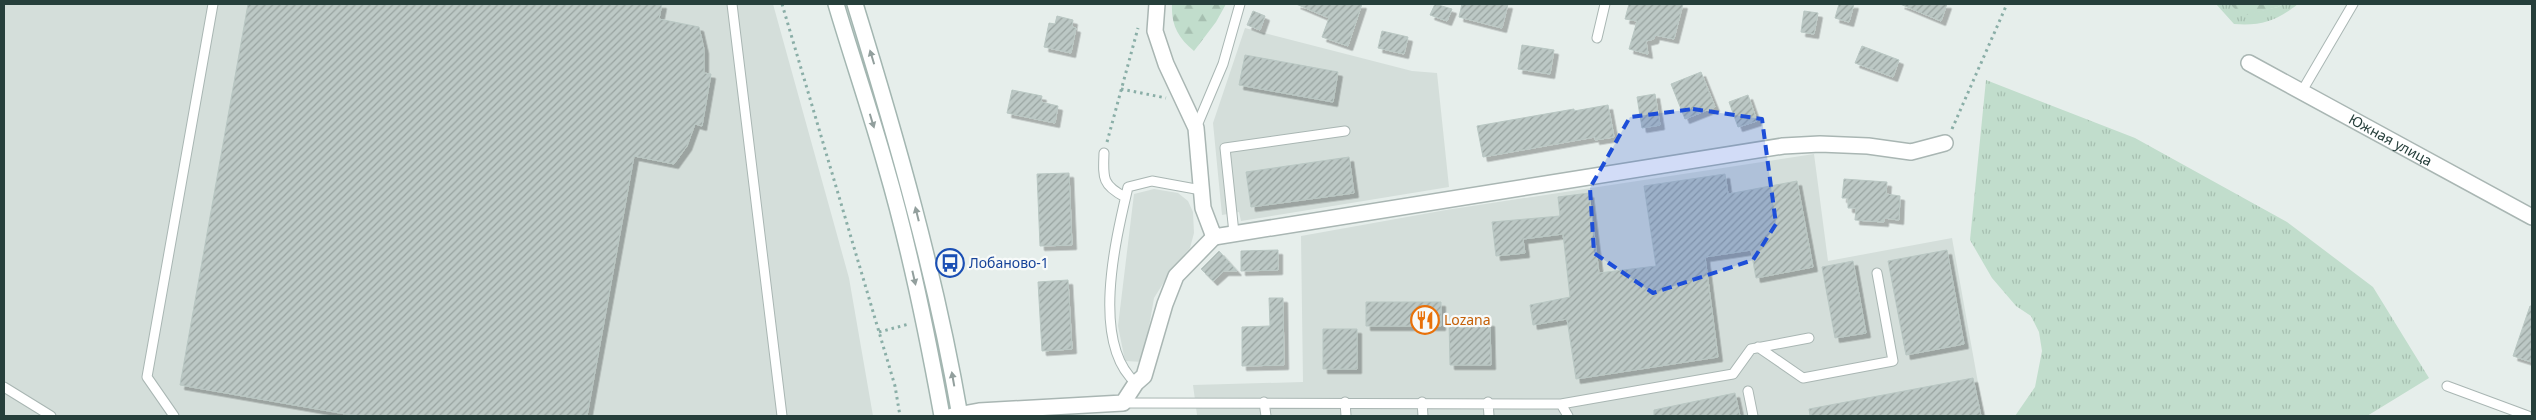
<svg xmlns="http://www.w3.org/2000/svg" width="2536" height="420" viewBox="0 0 2536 420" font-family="'Noto Sans',sans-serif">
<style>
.built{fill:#d4deda}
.grass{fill:url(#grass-tufts)}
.forest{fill:url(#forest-firs)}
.building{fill:url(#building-hatch);stroke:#b9c7c3;filter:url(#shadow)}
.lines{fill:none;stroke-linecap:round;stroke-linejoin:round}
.service-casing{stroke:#a9b6b3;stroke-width:11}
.minor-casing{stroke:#a9b6b3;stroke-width:18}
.secondary-casing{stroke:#a3b6b1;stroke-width:18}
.path{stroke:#8aaea7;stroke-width:3;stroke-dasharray:2.5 4;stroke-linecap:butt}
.service{stroke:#fff;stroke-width:9}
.minor{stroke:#fff;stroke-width:15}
.secondary{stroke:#fff;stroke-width:15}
.oneway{fill:#929f9d}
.marked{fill:#1d4ed8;fill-opacity:0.2;stroke:#1d4ed8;stroke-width:4;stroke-dasharray:10 6;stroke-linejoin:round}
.labels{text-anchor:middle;stroke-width:4.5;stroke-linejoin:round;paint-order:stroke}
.street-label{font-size:14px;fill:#263f3b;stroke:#f7faf9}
.transit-label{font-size:14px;fill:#164399;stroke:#f7faf9;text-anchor:start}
.food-label{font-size:14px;fill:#c56008;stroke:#f7faf9;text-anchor:start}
</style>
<defs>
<pattern id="grass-tufts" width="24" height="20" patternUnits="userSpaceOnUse" patternTransform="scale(1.25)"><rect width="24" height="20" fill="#c1ddcc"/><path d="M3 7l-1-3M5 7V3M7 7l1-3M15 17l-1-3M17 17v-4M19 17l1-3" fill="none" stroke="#a6bfb0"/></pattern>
<pattern id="forest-firs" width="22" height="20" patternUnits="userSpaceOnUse" patternTransform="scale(1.25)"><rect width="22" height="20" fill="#c1ddcc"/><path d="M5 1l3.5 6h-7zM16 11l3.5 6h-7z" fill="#a6bfb0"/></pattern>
<pattern id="building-hatch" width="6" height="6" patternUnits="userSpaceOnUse" patternTransform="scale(1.25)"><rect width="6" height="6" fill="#bcc8c5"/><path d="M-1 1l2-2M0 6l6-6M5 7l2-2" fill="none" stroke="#99a4a1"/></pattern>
<filter id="shadow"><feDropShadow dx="4.5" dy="4.5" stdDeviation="0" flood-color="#0004"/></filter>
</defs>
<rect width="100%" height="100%" fill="#e6eeeb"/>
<path class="built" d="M4,4H773L849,278L873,416H4Z
M1245,28L1412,71L1437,73L1449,187L1241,221L1239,212L1222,215L1213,123Z
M1814,154L1828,261L1952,238L1984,416H1185L1197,415L1193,385L1303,382L1301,236L1446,210Z
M1154,189L1178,193L1188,201L1193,212L1194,233L1190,248L1174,266L1154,298L1143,362L1125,361L1118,326L1134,194Z"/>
<path class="grass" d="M2216,4H2230L2242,15L2278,7L2283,4H2298C2276,21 2262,26 2234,24Z
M1986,80L2135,138L2287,222L2373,287L2429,378L2367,416H2015L2035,387L2042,351L2039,332L2031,316L2016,306L1992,278L1970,240Z"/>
<path class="forest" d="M1172,4H1226L1216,22L1194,51C1178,38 1171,25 1172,4Z
M2230,4H2283L2278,7L2242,16Z"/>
<path class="building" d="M248,4H662L659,19L699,27L704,49V73L711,74L702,126L695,124L687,146L674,164L634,156L587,416H357L180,385Z
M1296,4H1362L1348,46L1322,37L1329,18Z
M1435,4L1452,9L1447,21L1430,15Z
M1462,4H1508L1502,28L1459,17Z
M1629,4H1683L1674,39L1655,35L1654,39L1646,41L1648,54L1629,49L1637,21L1625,19Z
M1839,4H1854L1849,22L1835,18Z
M1900,4H1947L1941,21Z
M1253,11L1265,16L1260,30L1247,25Z
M1804,11L1818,13L1814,34L1801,32Z
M1057,16L1073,20L1072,27L1076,28L1071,53L1044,47L1049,23L1055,24Z
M1382,31L1408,37L1404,54L1378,48Z
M1522,45L1554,50L1550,74L1518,69Z
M1862,46L1899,60L1893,77L1855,63Z
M1245,55L1338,72L1333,102L1239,85Z
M1701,72L1715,107L1685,119L1671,84Z
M1012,90L1042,96L1041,102L1058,106L1055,123L1007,113Z
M1655,94L1660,125L1642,128L1637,97Z
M1748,95L1757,121L1738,127L1729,102Z
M1608,105L1614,137L1595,140V137L1483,157L1477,126L1574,109V111Z
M1349,157L1354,193L1251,207L1246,172Z
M1069,173L1072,245L1040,246L1037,174Z
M1725,174L1728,194L1797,181L1813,267L1756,278L1751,250L1705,257L1718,357L1576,379L1567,319L1533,325L1530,305L1570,297L1563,234L1523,239L1525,253L1496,256L1492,222L1560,216L1558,197L1589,193L1599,273L1656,266L1644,186Z
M1844,179L1887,182L1886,194L1900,196L1899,220L1884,218V222L1855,220L1856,208H1848V198H1842Z
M1278,250V270L1241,271V251Z
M1947,250L1964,344L1906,355L1888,261Z
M1219,251L1237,271H1224L1213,281L1201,269Z
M1853,261L1866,333L1835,338L1822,267Z
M1068,280L1072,349L1042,351L1038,282Z
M1269,298H1283L1284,365L1242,366V327L1270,326Z
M1366,302H1441V326H1366Z
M2530,306H2532V362L2513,356Z
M1449,322H1490L1491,365H1450Z
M1323,329H1357V369H1323Z
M1973,378L1981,416H1810L1809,409Z
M1735,393L1740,416H1654V410Z"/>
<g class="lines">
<defs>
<path id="service" d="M732,4L782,416
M1597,38L1605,4
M2302,91L2353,4
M1196,128L1223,64L1240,4
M1104,153C1103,178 1102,185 1125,197
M1234,233L1225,148L1345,131
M1758,347L1803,378L1893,361L1877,273
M1136,383C1090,343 1116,238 1128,187L1152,181L1201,190
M2447,386L2528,416
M4,387L51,416
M1748,391L1753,416
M1264,402L1266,416
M1345,402L1346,416
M1422,402L1423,416
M1488,402L1489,416
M1123,403L1561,404L1568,416
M1561,404L1733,374L1751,349L1809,338
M174,416L147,377L213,4"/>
<g id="minor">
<path d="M1157,4L1155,31L1166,64L1196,128L1203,208L1214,237L1783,146L1820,144L1868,146L1911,152L1945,143"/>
<path id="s1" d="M2249,63L2532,217"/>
<path d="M952,416L979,411L1123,403L1136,383L1144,376L1165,304L1176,276L1214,237"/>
</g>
<path id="secondary" d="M836,4C852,58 871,113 886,167C910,249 927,333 942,416
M855,4C897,140 936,276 960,416"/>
</defs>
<use href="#service" class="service-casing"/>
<use href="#minor" class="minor-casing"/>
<use href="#secondary" class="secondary-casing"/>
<path class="path" d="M782,4L895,386L900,416
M1121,89L1166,98
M1952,129L2007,4
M1107,142L1138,28
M879,332L909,324"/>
<use href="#service" class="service"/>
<use href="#minor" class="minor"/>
<use href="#secondary" class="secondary"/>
</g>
<defs><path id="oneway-solid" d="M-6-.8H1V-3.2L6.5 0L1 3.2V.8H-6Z" transform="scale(1.25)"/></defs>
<g class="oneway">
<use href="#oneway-solid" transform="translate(872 57) rotate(-107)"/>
<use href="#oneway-solid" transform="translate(872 121) rotate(73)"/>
<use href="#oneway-solid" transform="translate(917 214) rotate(-104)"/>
<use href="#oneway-solid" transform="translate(914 278) rotate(77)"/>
<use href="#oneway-solid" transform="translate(953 379) rotate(-100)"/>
</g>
<path class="marked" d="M1693,109L1762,119L1776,224L1753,260L1653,293L1594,253L1590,188L1630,117Z"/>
<defs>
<symbol id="bus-ring" viewBox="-11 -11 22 22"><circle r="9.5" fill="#f7faf9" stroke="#1a4fb4" stroke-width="1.5"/><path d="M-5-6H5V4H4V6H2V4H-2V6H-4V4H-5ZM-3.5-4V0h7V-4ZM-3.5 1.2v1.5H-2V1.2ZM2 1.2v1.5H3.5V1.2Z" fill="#1a4fb4"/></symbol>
<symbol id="restaurant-ring" viewBox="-11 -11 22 22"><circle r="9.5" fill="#f7faf9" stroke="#e8710a" stroke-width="1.5"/><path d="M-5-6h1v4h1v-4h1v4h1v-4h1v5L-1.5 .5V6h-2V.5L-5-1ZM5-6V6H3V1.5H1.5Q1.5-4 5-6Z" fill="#e8710a"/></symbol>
</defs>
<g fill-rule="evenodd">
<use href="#bus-ring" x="934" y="247" width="32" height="32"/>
<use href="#restaurant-ring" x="1409" y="304" width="32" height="32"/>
</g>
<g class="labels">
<g class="street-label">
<text dy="5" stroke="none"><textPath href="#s1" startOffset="161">Южная улица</textPath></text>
</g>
<g class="transit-label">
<text x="969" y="268">Лобаново-1</text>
</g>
<g class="food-label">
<text x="1444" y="325">Lozana</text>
</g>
</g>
<rect width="2536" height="420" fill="none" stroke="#263f3b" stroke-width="10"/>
</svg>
